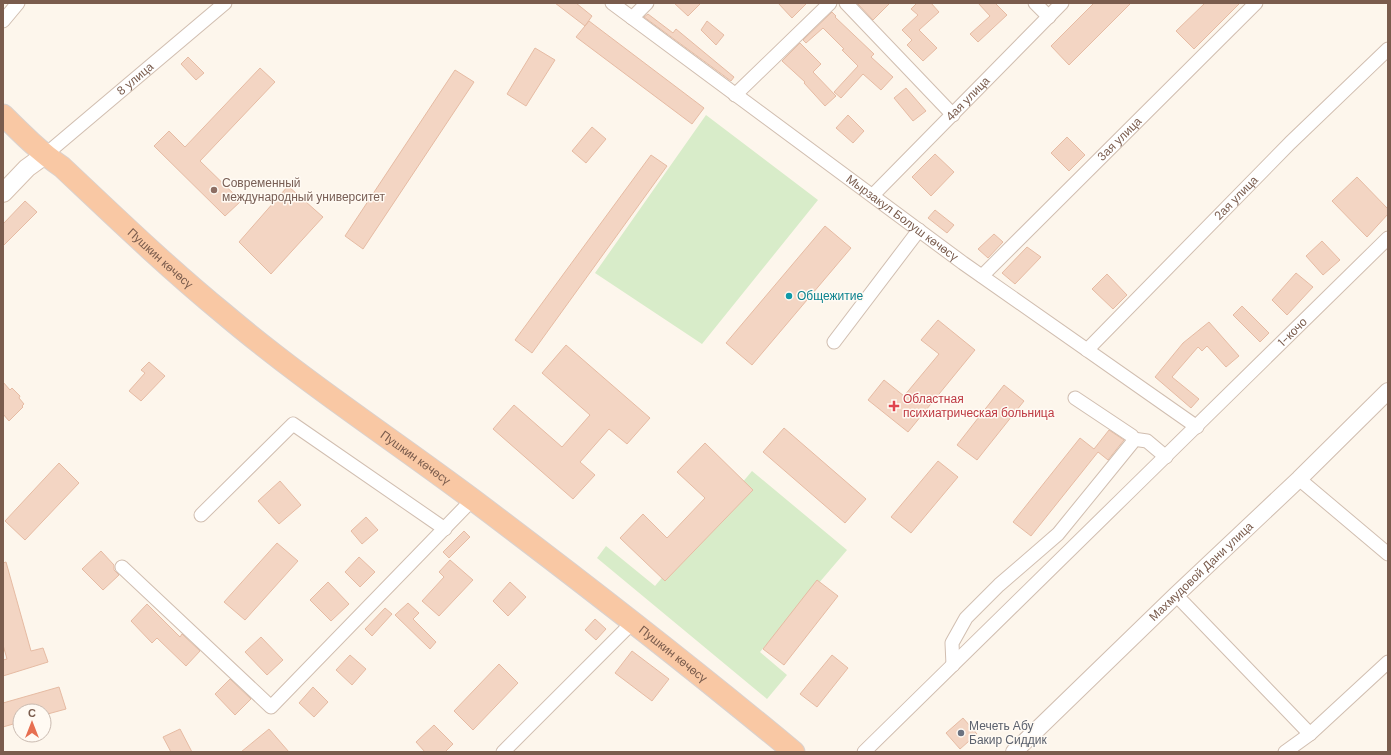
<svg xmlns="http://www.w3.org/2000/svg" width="1391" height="755" viewBox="0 0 1391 755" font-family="'DM Sans',sans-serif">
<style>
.green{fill:#d8ecc9}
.building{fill:#f3d5c3;stroke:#e6bba3}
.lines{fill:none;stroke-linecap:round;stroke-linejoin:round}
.minor-casing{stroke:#d1beb0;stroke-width:15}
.tertiary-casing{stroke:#d1beb0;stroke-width:18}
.secondary-casing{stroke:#d6c0b0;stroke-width:20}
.trunk-casing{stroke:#dad1cd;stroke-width:23}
.minor{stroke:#fff;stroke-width:13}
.tertiary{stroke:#fff;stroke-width:16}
.secondary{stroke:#fff;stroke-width:18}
.trunk{stroke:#f9c8a4;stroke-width:21}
.education-dot{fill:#8d6e63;stroke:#fffaf3;stroke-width:1.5}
.culture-dot{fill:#0f9aa8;stroke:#fffaf3;stroke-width:1.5}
.health-dot{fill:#e0444e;stroke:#fffaf3;stroke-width:1.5}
.worship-dot{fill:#6b7280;stroke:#fffaf3;stroke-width:1.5}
.labels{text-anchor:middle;stroke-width:3;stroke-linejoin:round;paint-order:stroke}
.street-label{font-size:12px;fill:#7a5c4d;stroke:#fffaf3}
.education-label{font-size:12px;fill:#785e54;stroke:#fffaf3;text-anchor:start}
.culture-label{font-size:12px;fill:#0d838f;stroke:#fffaf3;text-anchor:start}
.health-label{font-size:12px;fill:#be3a42;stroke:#fffaf3;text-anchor:start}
.worship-label{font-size:12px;fill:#5b616d;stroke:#fffaf3;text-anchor:start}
</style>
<rect width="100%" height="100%" fill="#fdf6ec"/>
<path class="green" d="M706,115L818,200L702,344L595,273Z
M752,471L847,550L760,652L787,675L767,699L597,558L606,546L655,586Z"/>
<path class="building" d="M555,3H576L592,16L585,26Z
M674,3H701L688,16Z
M778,3H807L792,18Z
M857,3H890L873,20Z
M917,3H931L939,12L919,30L937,48L923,61L907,45L912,40L902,30L918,15L911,9Z
M978,3H995L1007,15L978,42L970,34L990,16Z
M1094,3H1131L1069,65L1051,46Z
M1205,3H1240L1194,49L1176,31Z
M832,12L836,16L835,17L874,54L871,57L893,77L881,90L863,74L841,98L834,92L858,66L842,50L844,49L823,28L806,43L803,40Z
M648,14L673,33L676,29L734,77L731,81L644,17Z
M589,21L704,108L692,124L576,37Z
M707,21L724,35L716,45L701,30Z
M800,43L821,64L813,72L836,96L825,106L804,83L805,82L782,61Z
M535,48L555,60L526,106L507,94Z
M188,57L204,73L196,80L181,64Z
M260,68L275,82L200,161L241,201L225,216L154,146L169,131L185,147Z
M455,70L474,82L363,249L345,236Z
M906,88L926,111L913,121L894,98Z
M848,115L864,131L853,143L836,128Z
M592,127L606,139L586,163L572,151Z
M1067,137L1085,155L1069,171L1051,153Z
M935,154L954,172L931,196L912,177Z
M651,155L667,166L532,353L515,340Z
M1357,177L1388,209V214L1367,237L1332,201Z
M288,186L323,217L271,274L239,242Z
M25,201L37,212L3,246V224Z
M935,210L954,225L947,233L928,218Z
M825,226L851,248L752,365L726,343Z
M994,234L1003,242L988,258L978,249Z
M1322,241L1340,260L1323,275L1306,256Z
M1027,247L1041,257L1015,284L1002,273Z
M1296,273L1313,287L1287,315L1272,300Z
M1107,274L1127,295L1113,309L1092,289Z
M1242,306L1269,333L1260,342L1233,315Z
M938,320L975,350L908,432L868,400L884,380L904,396L939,354L921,340Z
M1209,322L1239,356L1226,367L1207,346L1202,351L1198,347L1172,377L1199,399L1191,408L1155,377L1183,343Z
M566,345L650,418L627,444L609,429L580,462L595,475L573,499L493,429L514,405L562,447L590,415L542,373Z
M149,362L165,376L141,401L129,391L145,373L141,370Z
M3,382L10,390L12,388L20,396L19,398L24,404L22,406L23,407L9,421L3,414Z
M1004,385L1024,401L977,460L957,445Z
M784,428L866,499L845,523L763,452Z
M1109,430L1124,440L1108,460L1098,452L1031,536L1013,522L1080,438L1094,449Z
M705,443L753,490L665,581L620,538L643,514L667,538L705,498L677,472Z
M938,461L958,477L911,533L891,517Z
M59,463L79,483L25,540L5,521Z
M280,481L301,505L279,524L258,501Z
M366,517L378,530L362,544L351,531Z
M464,531L470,537L449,558L443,552Z
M277,543L298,561L245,620L224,602Z
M101,551L114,565V570L119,575L103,590L82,569Z
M359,557L375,572L360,587L345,572Z
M450,560L473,580L439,616L422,601L444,577L439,572Z
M6,562L31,651L43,648L48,662L3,676V660L7,659L3,645V563Z
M817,580L838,596L784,665L763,649Z
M328,582L349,604L331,621L310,600Z
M510,582L526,597L508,616L493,601Z
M408,603L419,613L413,619L436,642L430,649L395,615Z
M147,604L180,637L182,634L200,651L186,666L157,638L152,643L131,621Z
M385,608L392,614L372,636L365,629Z
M595,619L606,629L596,640L585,630Z
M261,637L283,660L267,675L245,652Z
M632,651L669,679L652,701L615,673Z
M350,655L366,669L352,685L336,670Z
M832,655L848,668L817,707L800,694Z
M499,664L518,683L473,730L454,711Z
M230,679L251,699L235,715L215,694Z
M59,687L66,709L44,715V711H20V722L3,727V703Z
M313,687L328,702L314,717L299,703Z
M963,718L977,734L960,749L946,733Z
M434,725L453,744L445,752H425L416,742Z
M180,729L192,752H171L163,737Z
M269,729L289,752H241Z"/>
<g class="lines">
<defs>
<g id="minor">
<path id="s1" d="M612,3L963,263L1197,427"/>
<path d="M846,3L953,115"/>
<path d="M1035,3L1049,17"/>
<path d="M632,18L647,3"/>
<path d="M3,21L18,3"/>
<path d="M735,95L830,3"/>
<path id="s2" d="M45,155L225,3"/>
<path id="s3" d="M873,195L1062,3"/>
<path id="s4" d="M982,276L1256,3"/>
<path d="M834,342L919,230"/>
<path id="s5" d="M1087,350L1290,143L1388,49"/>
<path d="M1133,439L1147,441L1166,457"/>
<path d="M1299,479L1388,554"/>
<path d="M201,515L293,424L445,529"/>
<path d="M122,567L271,707L472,500"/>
<path d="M1176,595L1310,734"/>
<path d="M953,665L952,643L966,618L999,585L1058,534L1132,443L1133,439L1132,436L1075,398"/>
<path d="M503,752L633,622"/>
<path id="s6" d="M864,752C1038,580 1214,410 1388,238"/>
<path d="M1285,752L1310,734L1388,662"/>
</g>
<g id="tertiary">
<path id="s7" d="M1014,752L1176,595L1299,479L1388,391"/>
</g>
<path id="secondary" d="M3,193L27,168L45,155"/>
<g id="trunk">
<path id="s8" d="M3,115C22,134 40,152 62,167C115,217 167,267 223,313C302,380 389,437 472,499C581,581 689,665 794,752"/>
</g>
</defs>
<use href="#minor" class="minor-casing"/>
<use href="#tertiary" class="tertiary-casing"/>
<use href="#secondary" class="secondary-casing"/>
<use href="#trunk" class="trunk-casing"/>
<use href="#minor" class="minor"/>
<use href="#tertiary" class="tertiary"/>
<use href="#secondary" class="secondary"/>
<use href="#trunk" class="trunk"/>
</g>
<circle class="education-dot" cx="214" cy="190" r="4"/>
<circle class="culture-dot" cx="789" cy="296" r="4"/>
<path class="health-dot" d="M892 400h4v4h4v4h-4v4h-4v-4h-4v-4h4z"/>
<circle class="worship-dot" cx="961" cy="733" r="4"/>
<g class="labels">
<g class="street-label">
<text dy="4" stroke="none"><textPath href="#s2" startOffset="118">8 улица</textPath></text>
<text dy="4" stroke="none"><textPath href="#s3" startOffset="135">4ая улица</textPath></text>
<text dy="4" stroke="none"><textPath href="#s4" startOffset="194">3ая улица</textPath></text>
<text dy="4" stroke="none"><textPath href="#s5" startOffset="213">2ая улица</textPath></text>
<text dy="4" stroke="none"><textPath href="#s1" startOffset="361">Мырзакул Болуш көчөсү</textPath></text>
<text dy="4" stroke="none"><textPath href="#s8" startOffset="213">Пушкин көчөсү</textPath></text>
<text dy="4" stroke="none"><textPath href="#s6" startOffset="600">1-кочо</textPath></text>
<text dy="4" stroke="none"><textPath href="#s8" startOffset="537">Пушкин көчөсү</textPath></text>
<text dy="4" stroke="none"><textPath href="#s7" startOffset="260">Махмудовой Дани улица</textPath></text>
<text dy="4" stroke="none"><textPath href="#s8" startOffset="861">Пушкин көчөсү</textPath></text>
</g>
<g class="education-label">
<text x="222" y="187">Современный<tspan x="222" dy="14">международный университет</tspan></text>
</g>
<g class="culture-label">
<text x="797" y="300">Общежитие</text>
</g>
<g class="health-label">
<text x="903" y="403">Областная<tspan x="903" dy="14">психиатрическая больница</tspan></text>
</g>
<g class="worship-label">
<text x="969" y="730">Мечеть Абу<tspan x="969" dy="14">Бакир Сиддик</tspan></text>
</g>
</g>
<rect width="1391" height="755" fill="none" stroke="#7a5c4d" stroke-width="8"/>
<g transform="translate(32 723)"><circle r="19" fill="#fffaf3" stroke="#cabbb1"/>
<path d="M0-3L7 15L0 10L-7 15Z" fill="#e76f51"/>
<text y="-6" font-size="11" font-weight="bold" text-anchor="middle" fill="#7a5c4d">С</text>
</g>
</svg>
